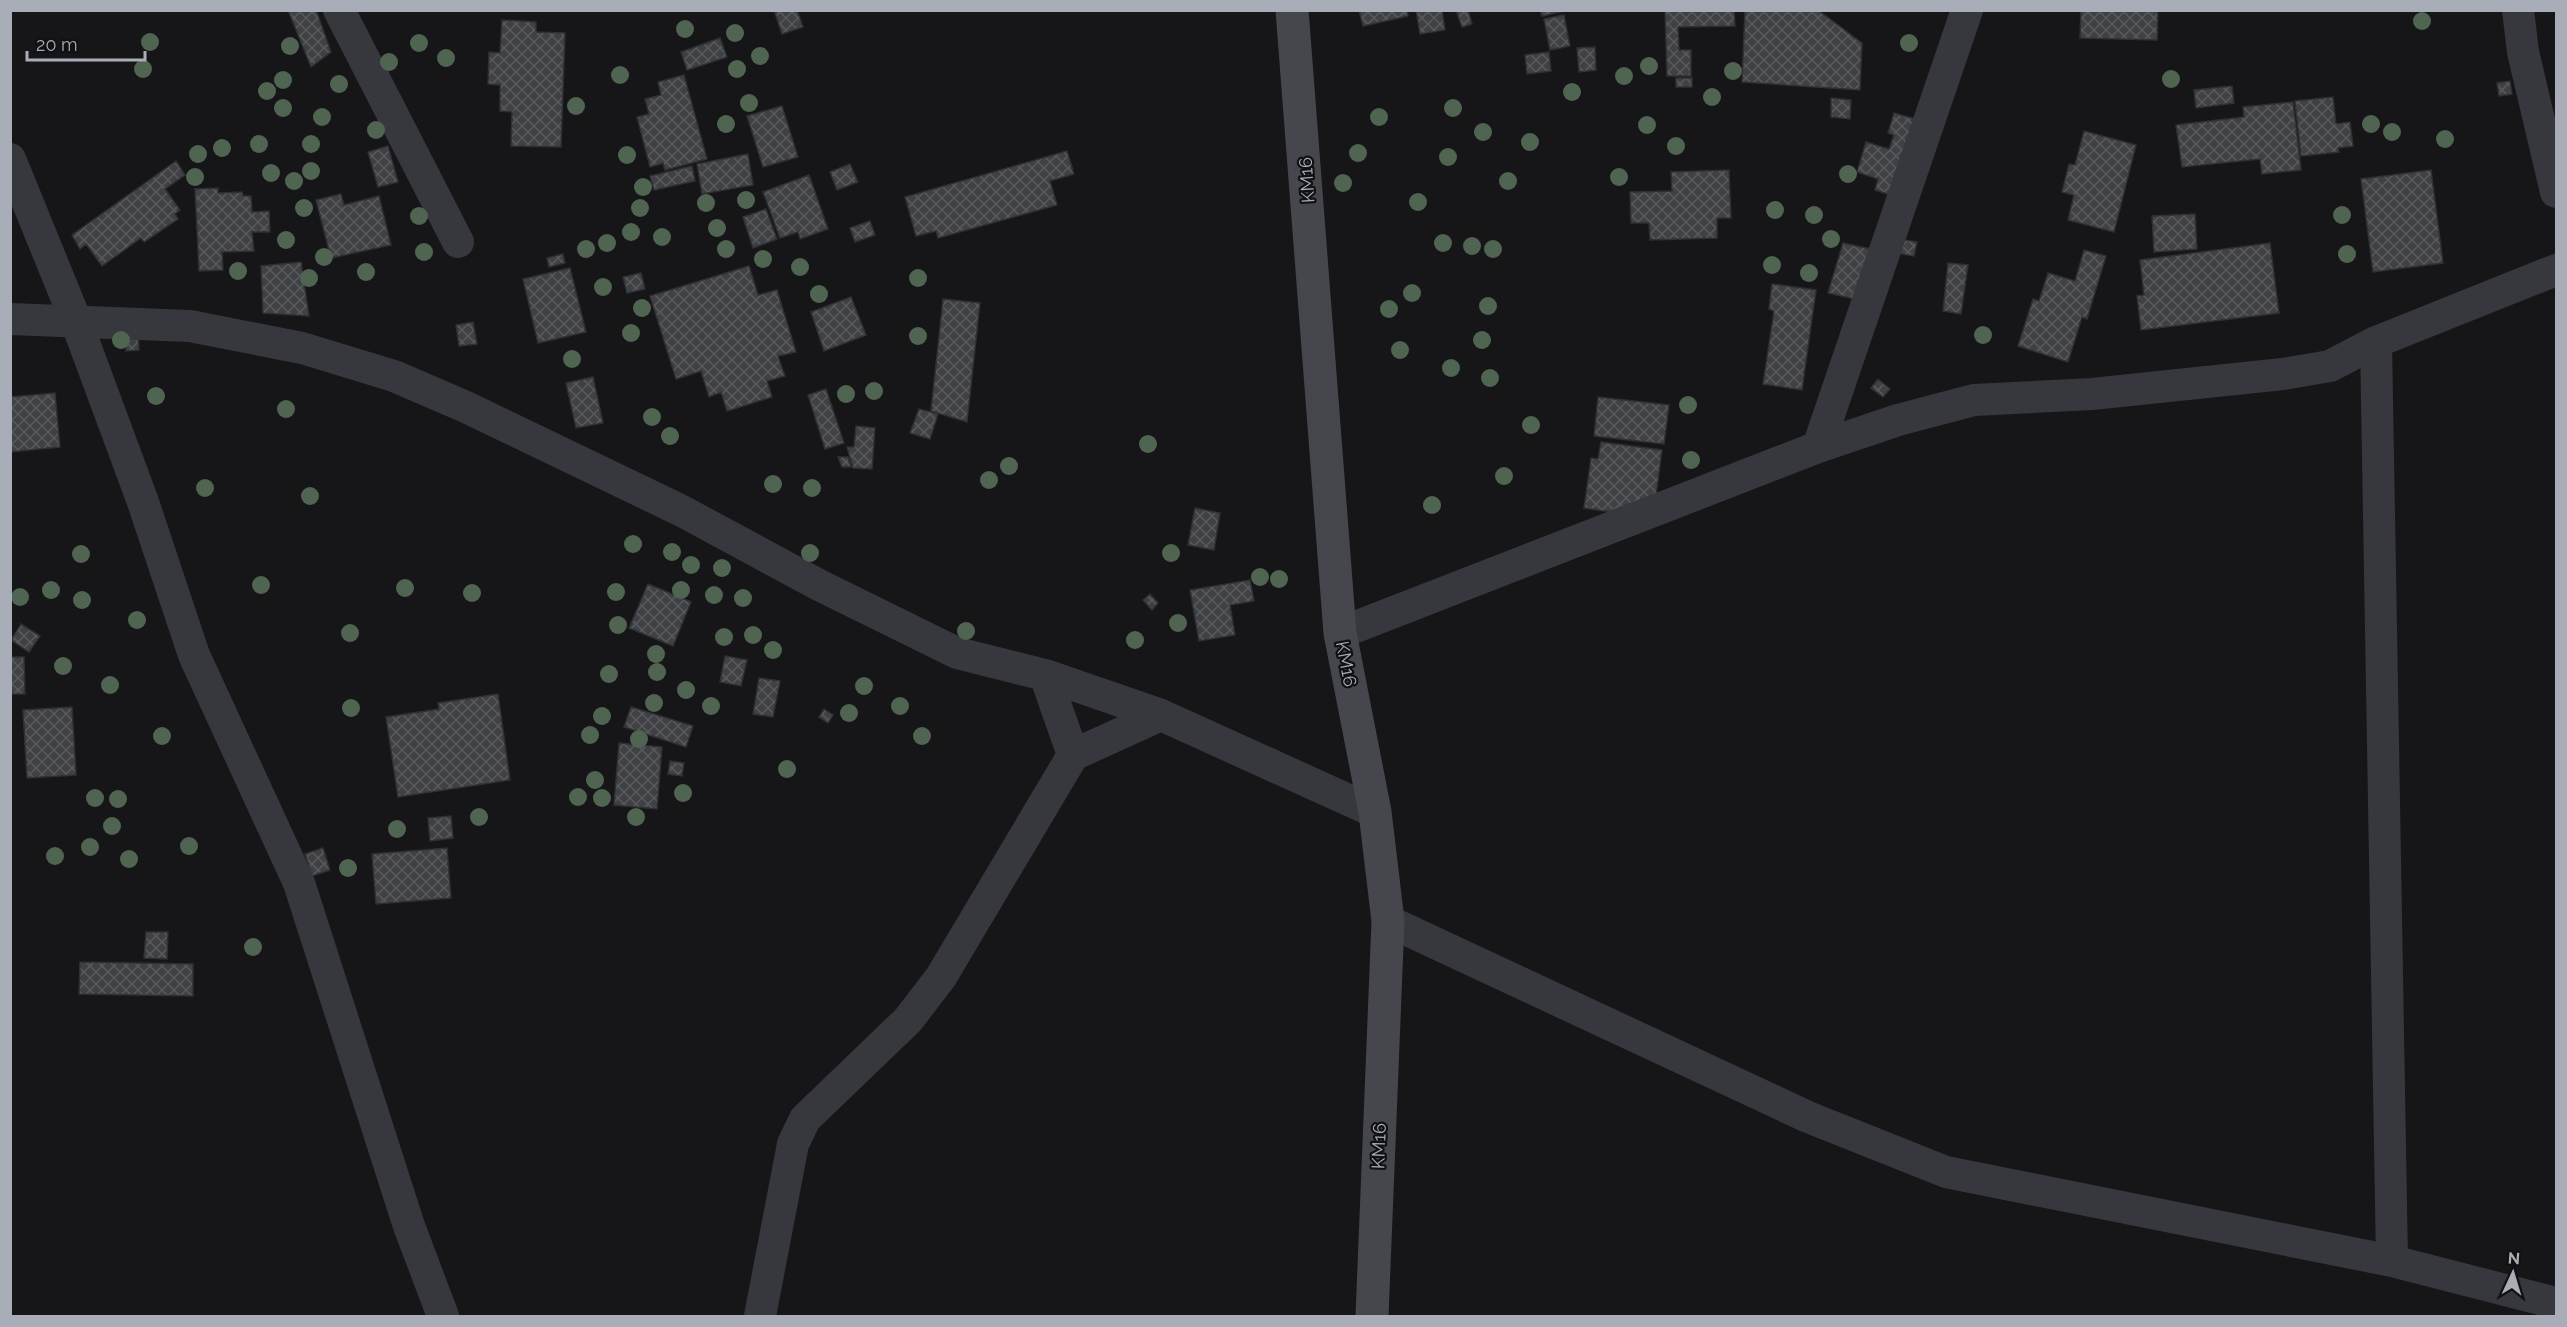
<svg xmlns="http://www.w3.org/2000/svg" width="2567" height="1327" viewBox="0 0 2567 1327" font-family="Raleway,sans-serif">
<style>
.building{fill:url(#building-cross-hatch);stroke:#303034;stroke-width:1.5}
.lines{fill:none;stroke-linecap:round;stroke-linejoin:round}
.street{stroke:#37383d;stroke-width:32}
.secondary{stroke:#45474d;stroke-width:33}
.tree{fill:#506452}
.labels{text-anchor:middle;stroke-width:4.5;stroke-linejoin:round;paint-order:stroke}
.street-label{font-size:18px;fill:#a8adb8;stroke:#111113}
</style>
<defs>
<pattern id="building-cross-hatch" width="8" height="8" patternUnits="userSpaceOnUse" patternTransform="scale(1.5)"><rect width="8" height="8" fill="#404145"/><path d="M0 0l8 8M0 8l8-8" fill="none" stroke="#595a5e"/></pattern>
</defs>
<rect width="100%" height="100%" fill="#161618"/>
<path class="building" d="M288,10H316L331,52L311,67Z
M774,10H797L803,27L782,34Z
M1359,10H1407L1408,16L1363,26Z
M1416,10H1442L1445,30L1420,34Z
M1456,10H1468L1472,24L1462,27Z
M1540,10H1569L1542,16Z
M1665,10H1734L1735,26L1678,27L1679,50H1691V76H1667Z
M1745,10L1819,11L1862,43L1860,90L1742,82Z
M2081,10H2158L2157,40L2080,38Z
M1564,15L1570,46L1550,50L1544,19Z
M502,20L536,22V32L565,33L561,147L511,146L512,112L500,111V85L488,84L489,52L500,53Z
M720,38L727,57L687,70L681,52Z
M1595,47L1596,70L1579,72L1577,48Z
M1549,52L1551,71L1527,74L1525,55Z
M684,75L707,159L665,170L663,163L650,167L637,117L649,114L645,99L661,95L658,82Z
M1676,78H1692V87H1676Z
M2510,81L2512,94L2499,96L2497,83Z
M2232,86L2234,103L2196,108L2194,90Z
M2333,97L2336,124L2350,122L2353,146L2338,148L2339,152L2301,156L2295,101Z
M1831,98L1851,100L1850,119L1831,117Z
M2293,102L2301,170L2262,174L2260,159L2182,167L2176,125L2244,117L2243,107Z
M782,106L798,157L763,167L747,116Z
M1894,113L1915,119L1891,195L1875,190L1878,179L1857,172L1866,142L1889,149L1894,135L1888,133Z
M2084,131L2136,145L2114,232L2068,220L2074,195L2062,192L2069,164L2075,165Z
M388,146L398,182L378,187L368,152Z
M1067,151L1074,174L1050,181L1057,205L938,238L936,231L916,236L905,197Z
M748,154L753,185L702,194L697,164Z
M176,161L185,175L165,189L180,210L175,214L178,219L144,242L141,238L102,266L86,244L80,249L72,235Z
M850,164L858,182L837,190L830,172Z
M692,166L695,181L654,190L650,176Z
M1729,170L1731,218H1717V238L1650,240L1649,223H1631L1630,192L1672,191L1671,172Z
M2431,170L2443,263L2373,272L2361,179Z
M809,175L828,229L800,239L798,232L780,238L763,192Z
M218,188V193L242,192L243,196H251L252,212L269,211L270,232H252L254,251L222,252L223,270L199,271L195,189Z
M341,194L344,205L379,196L391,245L331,258L316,200Z
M766,209L777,239L753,248L743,217Z
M2195,214L2197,249L2154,252L2152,216Z
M870,221L875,235L855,242L850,228Z
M1899,239L1917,242L1914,256L1896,253Z
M1843,243L1871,249L1855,299L1828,293Z
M2270,243L2279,313L2141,330L2137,296L2144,295L2140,260Z
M2084,250L2106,256L2087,319L2082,317L2068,362L2018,346L2033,299L2039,301L2048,273L2075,281Z
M563,254L565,263L549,267L547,258Z
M301,262L309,316L263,313L261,266Z
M1948,263L1968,265L1961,314L1943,311Z
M749,266L758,295L777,290L796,352L778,356L785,376L767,381L772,397L727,411L721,392L709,397L701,371L676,379L650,296Z
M570,268L586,332L538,343L523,279Z
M641,273L645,289L627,293L623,277Z
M1772,284L1816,290L1802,390L1763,384L1774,311L1769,309Z
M851,297L866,335L824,351L811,312Z
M943,299L980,303L967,422L931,411Z
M473,322L477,344L459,346L456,325Z
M138,332L139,350L126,351L125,333Z
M593,377L603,423L576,428L566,383Z
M1878,379L1890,389L1883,397L1871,388Z
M826,389L844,443L825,449L808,395Z
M55,393L60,447L10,452V397Z
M1598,397L1669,405L1664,444L1594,436Z
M919,409L938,414L930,439L910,433Z
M856,426L875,428L872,469L853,468L847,447H854Z
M1601,442L1662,450L1653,518L1584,508L1591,458L1598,459Z
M838,457H848L851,467H842Z
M1195,508L1220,513L1214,550L1188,545Z
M1250,580L1254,601L1230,605L1235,635L1199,641L1190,590Z
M648,584L691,602L673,646L629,628Z
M1150,594L1158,603L1152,610L1143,600Z
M21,624L40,636L29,652L11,640Z
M725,656L747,660L741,686L720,682Z
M10,657H24L25,694H10Z
M759,678L780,681L773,717L753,714Z
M498,694L510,780L398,797L386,717L439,709L438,703Z
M72,707L76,775L27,778L23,710Z
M631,707L693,726L686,747L624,727Z
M824,709L833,715L828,723L819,717Z
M619,743L662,747L657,809L614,805Z
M670,761L684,763L682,776L668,774Z
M451,816L453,838L430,841L428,818Z
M323,848L330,870L312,876L305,854Z
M447,848L451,898L376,904L372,854Z
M146,932H168L167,959L144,958Z
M80,962L193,964V996L79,994Z"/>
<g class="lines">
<path class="street" d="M339,10L458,242
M2518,10L2523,52L2556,192
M10,159L76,321L143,502L194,655L299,883L409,1226L443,1316
M10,319L190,326L302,348L394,376L466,407L682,511L819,585L957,653L1045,675L1161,715L1375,812
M2376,342L2392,1261
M1818,447L1967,10
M1340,633L1818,447L1898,420L1974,400L2092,394L2283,374L2330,366L2376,342L2556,270
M1045,675L1073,755
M1388,921L1808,1117L1946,1172L2392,1261L2556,1303
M760,1316L793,1144L805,1119L908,1020L941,977L1073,755L1161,715"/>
<path class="secondary" d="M1292,10L1340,633L1375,812L1388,921L1372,1316"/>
</g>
<g class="tree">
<circle cx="2422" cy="21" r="9"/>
<circle cx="685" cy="29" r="9"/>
<circle cx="735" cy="33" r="9"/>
<circle cx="150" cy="42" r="9"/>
<circle cx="419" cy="43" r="9"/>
<circle cx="1909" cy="43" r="9"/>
<circle cx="290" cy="46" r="9"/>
<circle cx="760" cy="56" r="9"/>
<circle cx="446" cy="58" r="9"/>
<circle cx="389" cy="62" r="9"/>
<circle cx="1649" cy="66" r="9"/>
<circle cx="143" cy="69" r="9"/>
<circle cx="737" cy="69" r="9"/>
<circle cx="1733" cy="71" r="9"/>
<circle cx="620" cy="75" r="9"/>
<circle cx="1624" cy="76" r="9"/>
<circle cx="2171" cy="79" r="9"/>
<circle cx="283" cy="80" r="9"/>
<circle cx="339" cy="84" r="9"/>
<circle cx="267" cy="91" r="9"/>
<circle cx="1572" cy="92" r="9"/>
<circle cx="1712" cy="97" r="9"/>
<circle cx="749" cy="103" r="9"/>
<circle cx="576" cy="106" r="9"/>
<circle cx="283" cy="108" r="9"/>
<circle cx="1453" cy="108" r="9"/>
<circle cx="322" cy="117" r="9"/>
<circle cx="1379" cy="117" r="9"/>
<circle cx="726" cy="124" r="9"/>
<circle cx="2371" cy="124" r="9"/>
<circle cx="1647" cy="125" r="9"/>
<circle cx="376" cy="130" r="9"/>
<circle cx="1483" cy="132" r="9"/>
<circle cx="2392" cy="132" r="9"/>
<circle cx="2445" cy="139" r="9"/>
<circle cx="1530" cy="142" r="9"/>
<circle cx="259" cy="144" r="9"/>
<circle cx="311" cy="144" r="9"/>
<circle cx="1676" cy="146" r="9"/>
<circle cx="222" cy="148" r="9"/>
<circle cx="1358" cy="153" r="9"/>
<circle cx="198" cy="154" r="9"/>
<circle cx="627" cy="155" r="9"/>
<circle cx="1448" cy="157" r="9"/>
<circle cx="311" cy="171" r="9"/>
<circle cx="271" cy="173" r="9"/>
<circle cx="1848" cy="174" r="9"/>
<circle cx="195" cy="177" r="9"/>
<circle cx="1619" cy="177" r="9"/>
<circle cx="294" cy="181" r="9"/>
<circle cx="1508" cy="181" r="9"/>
<circle cx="1343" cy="183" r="9"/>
<circle cx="643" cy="187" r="9"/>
<circle cx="746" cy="200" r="9"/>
<circle cx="1418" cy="202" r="9"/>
<circle cx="706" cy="203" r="9"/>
<circle cx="304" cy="208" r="9"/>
<circle cx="640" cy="208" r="9"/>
<circle cx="1775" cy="210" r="9"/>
<circle cx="1814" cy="215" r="9"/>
<circle cx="2342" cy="215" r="9"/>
<circle cx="419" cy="216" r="9"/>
<circle cx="717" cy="228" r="9"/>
<circle cx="631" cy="232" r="9"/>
<circle cx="662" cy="237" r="9"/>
<circle cx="1831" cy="239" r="9"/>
<circle cx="286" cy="240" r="9"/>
<circle cx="607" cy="243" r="9"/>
<circle cx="1443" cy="243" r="9"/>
<circle cx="1472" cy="246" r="9"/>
<circle cx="586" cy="249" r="9"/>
<circle cx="726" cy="249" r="9"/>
<circle cx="1493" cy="249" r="9"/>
<circle cx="424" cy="252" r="9"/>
<circle cx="2347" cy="254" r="9"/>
<circle cx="324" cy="257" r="9"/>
<circle cx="763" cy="259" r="9"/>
<circle cx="1772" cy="265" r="9"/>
<circle cx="800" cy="267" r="9"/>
<circle cx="238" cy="271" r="9"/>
<circle cx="366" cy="272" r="9"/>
<circle cx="1809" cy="273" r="9"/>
<circle cx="309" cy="278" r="9"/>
<circle cx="918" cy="278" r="9"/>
<circle cx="603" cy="287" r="9"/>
<circle cx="1412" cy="293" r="9"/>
<circle cx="819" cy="294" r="9"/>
<circle cx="1488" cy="306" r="9"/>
<circle cx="642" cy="308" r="9"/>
<circle cx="1389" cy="309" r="9"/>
<circle cx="631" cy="333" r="9"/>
<circle cx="1983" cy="335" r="9"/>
<circle cx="918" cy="336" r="9"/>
<circle cx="121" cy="340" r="9"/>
<circle cx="1482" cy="340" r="9"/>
<circle cx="1400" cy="350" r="9"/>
<circle cx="572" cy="359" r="9"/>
<circle cx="1451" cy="368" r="9"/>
<circle cx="1490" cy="378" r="9"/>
<circle cx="874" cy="391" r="9"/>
<circle cx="846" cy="394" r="9"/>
<circle cx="156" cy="396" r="9"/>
<circle cx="1688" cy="405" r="9"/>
<circle cx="286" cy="409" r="9"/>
<circle cx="652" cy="417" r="9"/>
<circle cx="1531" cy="425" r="9"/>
<circle cx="670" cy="436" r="9"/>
<circle cx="1148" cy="444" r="9"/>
<circle cx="1691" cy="460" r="9"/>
<circle cx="1009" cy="466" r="9"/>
<circle cx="1504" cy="476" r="9"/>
<circle cx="989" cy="480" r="9"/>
<circle cx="773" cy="484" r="9"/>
<circle cx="205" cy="488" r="9"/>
<circle cx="812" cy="488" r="9"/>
<circle cx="310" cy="496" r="9"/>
<circle cx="1432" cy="505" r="9"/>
<circle cx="633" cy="544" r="9"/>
<circle cx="672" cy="552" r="9"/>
<circle cx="810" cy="553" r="9"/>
<circle cx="1171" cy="553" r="9"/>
<circle cx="81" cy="554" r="9"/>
<circle cx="691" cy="565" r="9"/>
<circle cx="722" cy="568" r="9"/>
<circle cx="1260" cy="577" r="9"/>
<circle cx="1279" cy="579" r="9"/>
<circle cx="261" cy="585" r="9"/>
<circle cx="405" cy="588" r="9"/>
<circle cx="51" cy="590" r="9"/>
<circle cx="681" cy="590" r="9"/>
<circle cx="616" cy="592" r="9"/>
<circle cx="472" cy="593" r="9"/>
<circle cx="714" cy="595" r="9"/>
<circle cx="20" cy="597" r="9"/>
<circle cx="743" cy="598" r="9"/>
<circle cx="82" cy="600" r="9"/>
<circle cx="137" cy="620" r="9"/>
<circle cx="1178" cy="623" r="9"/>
<circle cx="618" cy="625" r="9"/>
<circle cx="966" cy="631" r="9"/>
<circle cx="350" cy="633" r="9"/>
<circle cx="753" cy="635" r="9"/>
<circle cx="724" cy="637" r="9"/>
<circle cx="1135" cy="640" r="9"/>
<circle cx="773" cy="650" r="9"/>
<circle cx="656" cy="654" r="9"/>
<circle cx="63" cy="666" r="9"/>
<circle cx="657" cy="672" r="9"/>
<circle cx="609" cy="674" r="9"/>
<circle cx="110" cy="685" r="9"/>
<circle cx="864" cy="686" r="9"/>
<circle cx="686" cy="690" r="9"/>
<circle cx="654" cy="703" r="9"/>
<circle cx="711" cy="706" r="9"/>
<circle cx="900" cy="706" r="9"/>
<circle cx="351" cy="708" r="9"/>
<circle cx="849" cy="713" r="9"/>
<circle cx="602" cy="716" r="9"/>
<circle cx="590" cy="735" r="9"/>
<circle cx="162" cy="736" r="9"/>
<circle cx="922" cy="736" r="9"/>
<circle cx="639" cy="739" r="9"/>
<circle cx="787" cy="769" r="9"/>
<circle cx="595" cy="780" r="9"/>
<circle cx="683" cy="793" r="9"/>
<circle cx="578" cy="797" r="9"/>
<circle cx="95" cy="798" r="9"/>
<circle cx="602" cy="798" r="9"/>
<circle cx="118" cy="799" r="9"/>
<circle cx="479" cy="817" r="9"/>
<circle cx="636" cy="817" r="9"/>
<circle cx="112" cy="826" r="9"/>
<circle cx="397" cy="829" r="9"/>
<circle cx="189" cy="846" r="9"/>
<circle cx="90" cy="847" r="9"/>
<circle cx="55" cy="856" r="9"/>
<circle cx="129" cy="859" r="9"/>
<circle cx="348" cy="868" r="9"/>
<circle cx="253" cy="947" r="9"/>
</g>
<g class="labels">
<g class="street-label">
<text transform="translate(1307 180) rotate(-94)" y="6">KM16</text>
<text transform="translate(1346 664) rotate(79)" y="6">KM16</text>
<text transform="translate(1379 1146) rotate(-88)" y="6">KM16</text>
</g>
</g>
<rect width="2567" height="1327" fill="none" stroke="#a8adb8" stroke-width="24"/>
<g transform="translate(2513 1273) rotate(4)" stroke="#111113" stroke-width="4.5" paint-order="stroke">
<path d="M0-4.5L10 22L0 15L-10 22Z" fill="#a8adb8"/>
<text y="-9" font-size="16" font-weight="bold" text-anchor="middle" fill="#a8adb8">N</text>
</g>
<path d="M27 51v9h118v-9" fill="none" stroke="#a8adb8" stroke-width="3"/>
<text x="36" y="51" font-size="18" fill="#a8adb8" stroke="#111113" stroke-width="4.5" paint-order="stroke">20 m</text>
</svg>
